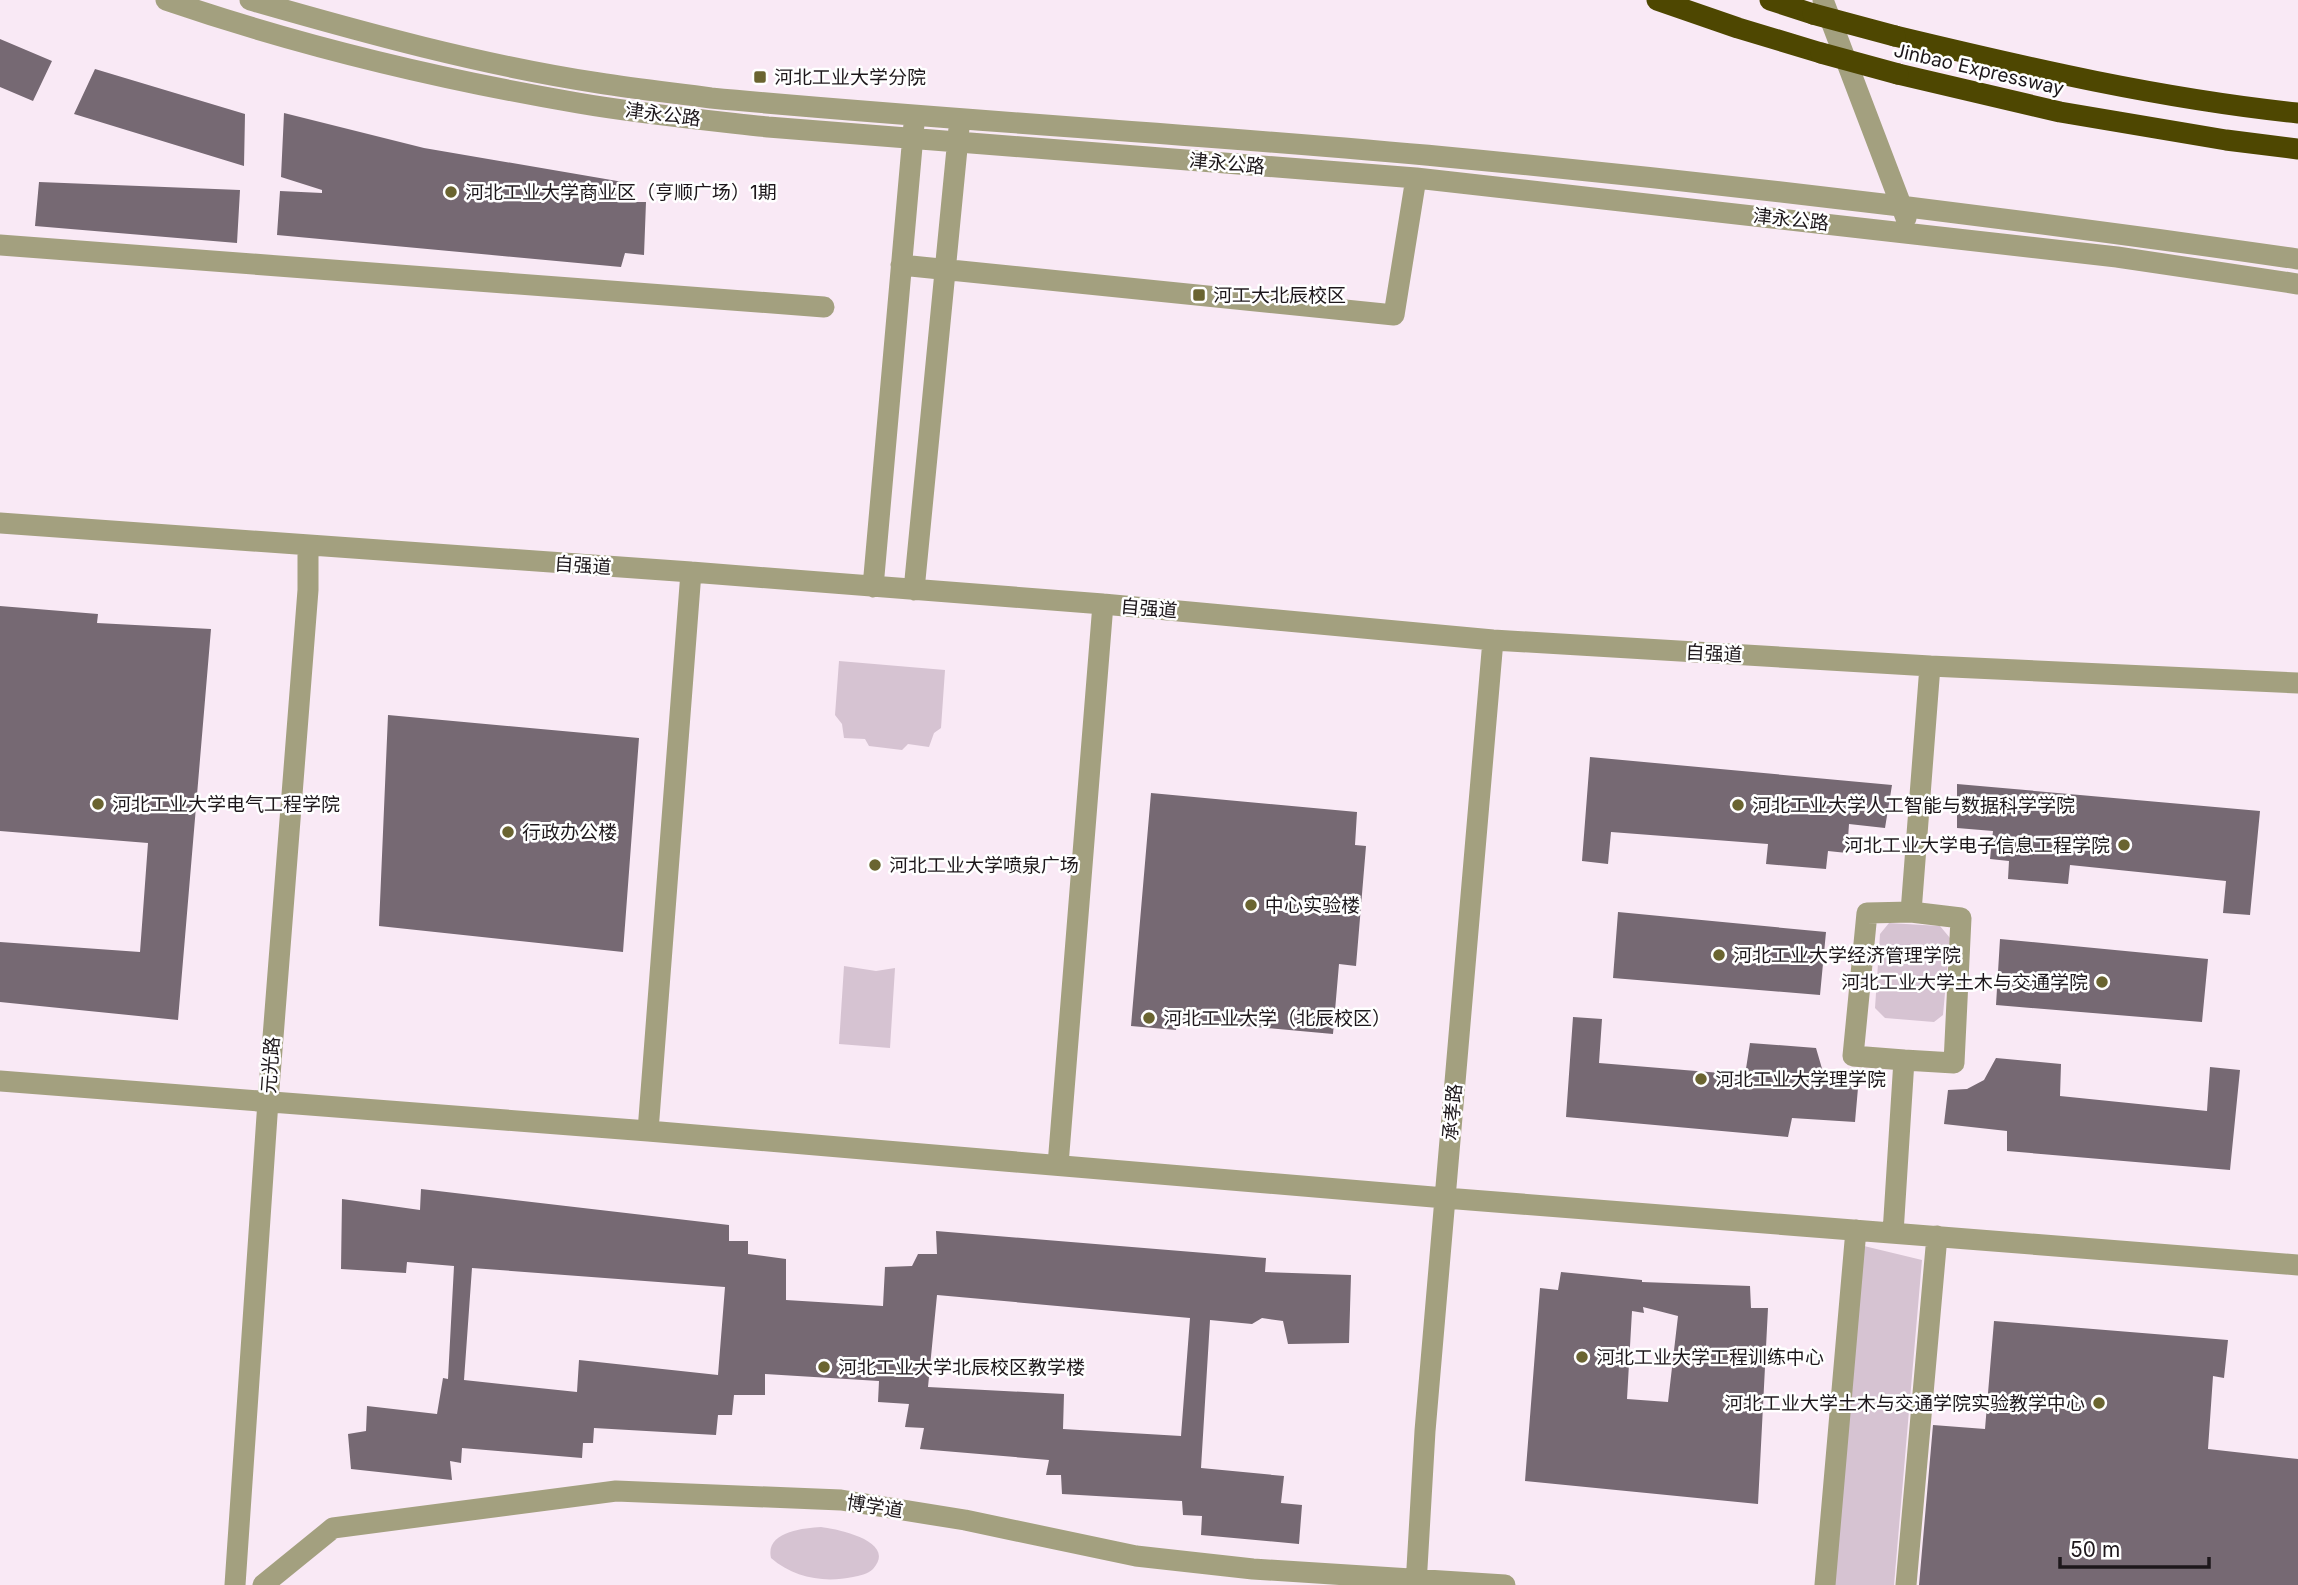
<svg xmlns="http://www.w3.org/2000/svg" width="2298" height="1585" viewBox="0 0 2298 1585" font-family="Inter,'Noto Sans SC',sans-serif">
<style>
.green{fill:#d6c3d2}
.building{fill:#766973;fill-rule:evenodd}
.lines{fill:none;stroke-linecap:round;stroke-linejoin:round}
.minor{stroke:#a3a07f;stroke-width:21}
.highway{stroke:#4e4701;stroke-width:21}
.highway-bridge{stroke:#4e4701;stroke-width:21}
.poi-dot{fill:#6a6430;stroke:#fff;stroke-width:2.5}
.labels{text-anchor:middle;stroke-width:5;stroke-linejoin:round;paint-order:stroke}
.street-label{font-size:19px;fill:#1d171b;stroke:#fff}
.poi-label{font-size:19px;fill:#1d171b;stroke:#fff;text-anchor:start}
</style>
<rect width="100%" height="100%" fill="#f9e9f5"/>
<path class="green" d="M839,661L945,670L941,728L934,733L929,747L908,744L902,750L869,746L865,739L844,738L842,724L835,715Z
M1889,923L1940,926L1950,938L1943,1015L1934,1022L1885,1018L1875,1008L1880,934Z
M844,966L876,971L895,968L890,1048L839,1044Z
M1864,1246L1922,1260L1894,1585H1832Z
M821,1527C837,1529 898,1541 873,1569C868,1574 859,1576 853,1577C824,1583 794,1578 771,1558C765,1532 803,1528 821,1527Z"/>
<path class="building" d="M0,39L52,61L33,101L0,87Z
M95,69L245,114L244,166L74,114Z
M284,113L424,148L623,182L621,202H646L644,255L625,253L621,267L277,235L280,191L322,193V190L281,177Z
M39,182L240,190L237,243L35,226Z
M0,606L98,614L97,623L211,629L178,1020L0,1002V942L140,952L148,843L0,831Z
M388,715L639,738L623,952L379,926Z
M1590,757L1892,785L1885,828L1849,824L1847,853L1828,851L1826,869L1766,864L1768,844L1611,832L1608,864L1582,861Z
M1957,784L2260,811L2250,915L2223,913L2226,881L2070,865L2068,884L2008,879L2009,861L1990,859L1993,831L1957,828Z
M1151,793L1357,812L1355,845L1366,846L1356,966L1339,964L1333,1034L1177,1020L1176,1030L1131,1026Z
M1618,912L1826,932L1820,995L1613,978Z
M2000,939L2208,959L2202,1022L1996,1005Z
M1573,1017L1602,1019L1599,1063L1745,1075L1750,1043L1816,1048L1823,1072L1839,1083L1858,1088L1855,1122L1792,1118L1788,1137L1566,1117Z
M1996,1058L2061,1064L2060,1096L2207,1111L2210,1067L2240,1070L2230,1170L2007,1151V1131L1944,1124L1948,1090L1967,1089L1984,1080Z
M421,1189L729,1225V1241H748V1254L786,1259V1300L883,1306L885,1267L912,1266L918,1254H937L936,1231L1266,1258L1265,1272L1351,1275L1349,1343L1288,1344L1283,1321L1262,1318L1252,1324L1210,1320L1201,1468L1284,1476L1281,1503L1302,1505L1299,1544L1201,1535L1202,1516L1183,1515L1182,1501L1062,1494L1061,1475H1046L1049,1460L920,1449L924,1428L905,1427L909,1404L878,1402L879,1381L765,1374V1395H734L732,1415H718L716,1435L594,1428L593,1443H583L582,1458L462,1448L461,1463L450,1461L452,1480L351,1469L348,1434L366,1431L367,1406L437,1414L443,1378L448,1379L454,1266L407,1262L406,1273L341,1269L342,1199L420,1210ZM472,1268L725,1287L718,1375L579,1360L577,1392L464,1380ZM937,1295L1190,1318L1181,1436L1063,1429L1064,1394L928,1387Z
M1561,1272L1642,1280V1282L1750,1286L1751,1308H1768L1758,1504L1525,1481L1540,1288L1558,1290ZM1643,1307L1678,1316L1668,1402L1627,1399L1632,1311L1644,1313Z
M1994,1321L2228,1340L2224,1378L2213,1376L2208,1449L2298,1459V1585H1919L1933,1425L1985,1429Z"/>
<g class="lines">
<path class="minor" d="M166,0C300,46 439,79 578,103C641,114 705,120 768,127L1416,178L2117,257L2298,284
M250,0C365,33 481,65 599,83C636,89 674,93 711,98C956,121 1201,134 1446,157C1731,184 2015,218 2298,259
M1823,0L1906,218
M0,245L824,307
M901,265L1394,315L1416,178
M0,523L691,572L1103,604L1493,640L1930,666L2298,683
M873,587L914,124
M914,590L959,128
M1904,1060L1954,1063L1961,918L1911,912
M0,1081L648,1131L1445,1198L2298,1265
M648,1131L691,572
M1058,1165L1103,604
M1893,1233L1904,1060L1853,1056L1867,913L1911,912L1930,666
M235,1585L268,1101L308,590V545
M263,1585L333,1528L616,1491L841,1500L965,1520L1136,1556L1253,1569L1505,1585
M1416,1585L1425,1431L1493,640
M1825,1585L1856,1230
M1906,1585L1937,1236"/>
<path class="highway" d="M1657,0L1738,28L1821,53
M1770,0L1813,14
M1895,36C2028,68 2162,99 2298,113
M1898,74L2060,112L2226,140L2298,149"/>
<path class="highway-bridge" d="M1813,14L1895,36
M1821,53L1898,74"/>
</g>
<g class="poi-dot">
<rect x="753" y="70" width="14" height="14" rx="3.5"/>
<circle cx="451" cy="192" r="7"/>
<rect x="1192" y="288" width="14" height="14" rx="3.5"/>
<circle cx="98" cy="804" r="7"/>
<circle cx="1738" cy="805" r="7"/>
<circle cx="508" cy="832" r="7"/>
<circle cx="2124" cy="845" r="7"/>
<circle cx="875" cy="865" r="7"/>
<circle cx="1251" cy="905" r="7"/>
<circle cx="1719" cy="955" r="7"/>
<circle cx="2102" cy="982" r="7"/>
<circle cx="1149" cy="1018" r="7"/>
<circle cx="1701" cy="1079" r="7"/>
<circle cx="1582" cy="1357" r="7"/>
<circle cx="824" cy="1367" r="7"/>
<circle cx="2099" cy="1403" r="7"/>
</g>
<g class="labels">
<g class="street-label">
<text transform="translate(1979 69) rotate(13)" y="7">Jinbao Expressway</text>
<text transform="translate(663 114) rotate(7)" y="7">津永公路</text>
<text transform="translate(1227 163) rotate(5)" y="7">津永公路</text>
<text transform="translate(1791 219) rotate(6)" y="7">津永公路</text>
<text transform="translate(583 565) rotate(4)" y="7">自强道</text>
<text transform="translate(1149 608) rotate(5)" y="7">自强道</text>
<text transform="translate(1714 653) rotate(3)" y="7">自强道</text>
<text transform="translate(270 1065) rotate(-86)" y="7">元光路</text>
<text transform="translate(1452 1112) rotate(-85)" y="7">承孝路</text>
<text transform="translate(875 1506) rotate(9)" y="7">博学道</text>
</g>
<g class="poi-label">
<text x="774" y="84">河北工业大学分院</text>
<text x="465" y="199">河北工业大学商业区（亨顺广场）1期</text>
<text x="1213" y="302">河工大北辰校区</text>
<text x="112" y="811">河北工业大学电气工程学院</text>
<text x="1752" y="812">河北工业大学人工智能与数据科学学院</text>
<text x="522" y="839">行政办公楼</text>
<text x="2110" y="852" text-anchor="end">河北工业大学电子信息工程学院</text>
<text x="889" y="872">河北工业大学喷泉广场</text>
<text x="1265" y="912">中心实验楼</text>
<text x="1733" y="962">河北工业大学经济管理学院</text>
<text x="2088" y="989" text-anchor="end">河北工业大学土木与交通学院</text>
<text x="1163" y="1025">河北工业大学（北辰校区）</text>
<text x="1715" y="1086">河北工业大学理学院</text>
<text x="1596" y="1364">河北工业大学工程训练中心</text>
<text x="838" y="1374">河北工业大学北辰校区教学楼</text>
<text x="2085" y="1410" text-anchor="end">河北工业大学土木与交通学院实验教学中心</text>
</g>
</g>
<path d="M2060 1557v10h149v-10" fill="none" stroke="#1d171b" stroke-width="3.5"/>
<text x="2070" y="1557" font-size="21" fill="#1d171b" stroke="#ffffff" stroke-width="5" paint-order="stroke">50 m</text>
</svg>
